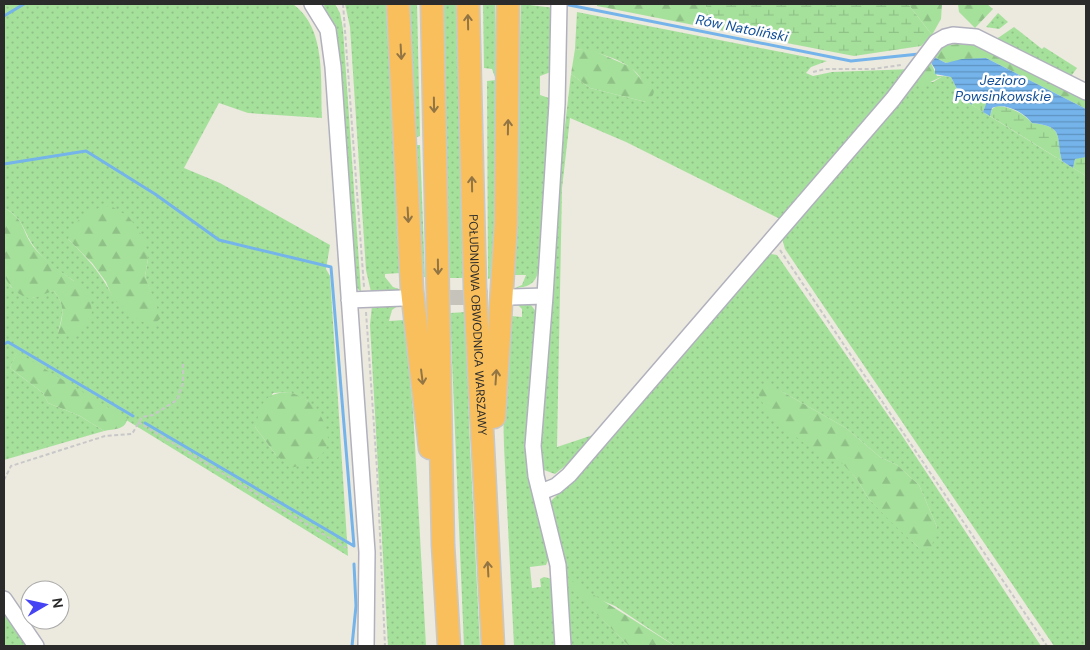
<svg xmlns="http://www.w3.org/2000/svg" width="1090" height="650" viewBox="0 0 1090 650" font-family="'DM Sans',sans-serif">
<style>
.grass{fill:url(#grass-dots);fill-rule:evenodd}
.forest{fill:url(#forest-firs)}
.wetland{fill:url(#wetland-marsh)}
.water{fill:url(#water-rules)}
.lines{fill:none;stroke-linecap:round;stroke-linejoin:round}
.stream{stroke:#74b4eb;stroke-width:3}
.minor-tunnel{stroke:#c5c3ba;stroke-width:15;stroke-dasharray:15 8;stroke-linecap:butt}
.minor-casing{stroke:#b1b1be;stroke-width:18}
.highway-casing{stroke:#c8c8c8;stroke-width:25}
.path{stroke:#c8c8c8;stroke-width:2;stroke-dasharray:4 2.5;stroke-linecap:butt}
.minor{stroke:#fff;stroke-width:15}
.highway{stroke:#f9bf5c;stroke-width:22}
.oneway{stroke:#927544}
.labels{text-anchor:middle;stroke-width:5;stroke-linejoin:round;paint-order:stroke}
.street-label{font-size:12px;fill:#2b2b2b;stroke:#fff}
.water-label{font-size:14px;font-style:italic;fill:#124f98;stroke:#fff}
</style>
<defs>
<pattern id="grass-dots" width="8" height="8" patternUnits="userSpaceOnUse" patternTransform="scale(1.25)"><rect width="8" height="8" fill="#a6e19c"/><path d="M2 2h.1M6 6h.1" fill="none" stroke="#8fc187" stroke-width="1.8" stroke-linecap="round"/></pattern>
<pattern id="forest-firs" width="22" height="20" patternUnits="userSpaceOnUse" patternTransform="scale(1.25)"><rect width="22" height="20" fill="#a6e19c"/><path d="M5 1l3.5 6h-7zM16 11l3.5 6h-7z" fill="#8fc187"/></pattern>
<pattern id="wetland-marsh" width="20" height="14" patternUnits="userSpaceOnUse" patternTransform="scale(1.25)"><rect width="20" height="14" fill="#a6e19c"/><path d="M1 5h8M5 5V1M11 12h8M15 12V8" fill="none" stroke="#8fc187"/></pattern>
<pattern id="water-rules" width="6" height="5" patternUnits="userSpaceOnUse" patternTransform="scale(1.25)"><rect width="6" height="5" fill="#74b4eb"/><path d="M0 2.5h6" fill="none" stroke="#5f93bf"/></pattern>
</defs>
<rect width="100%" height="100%" fill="#ece9de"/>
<path class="grass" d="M4,4H293C327,29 320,80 322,118L248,113L219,103L184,168L220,183L330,245L326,269L330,276L348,556L17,353L10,368L43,393L48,403L80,416L104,431L4,460V274L11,287L33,298L44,292L54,291C67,308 62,314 58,334L74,281C60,272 45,262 35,248C22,230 24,218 4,208ZM68,239L148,259L145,276L152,296L114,299C102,274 87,258 68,239ZM290,392L308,401L276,455L255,427L273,393Z
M324,4H335L340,13L343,29L361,292L355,286Z
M345,4H386L400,273L385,274V277L393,287L402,290L371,292L366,270L350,27Z
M404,4H417L420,136L415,138L413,145H420L425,277L419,278Z
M441,4H459L465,278H448Z
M483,4H495L498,130L495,277L488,279L487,81L496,80L492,69L484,68Z
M521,4L555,8L551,72L540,76V95L549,98L553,104L541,272H538C535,285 527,287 515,288L522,285L526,275H513Z
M577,12L827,61L811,67L806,73L813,76L832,72L912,69L780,219L626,142L570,118L562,188L557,447L596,434L570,462L555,474L544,470L540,461V426L552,311L557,194L571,74L590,88L646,102C644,95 644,85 641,79C631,60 594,51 575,49Z
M998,13L1008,22L999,29L986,27Z
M1014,27L1042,49L1044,47L1077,68L1069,79L995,40Z
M943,76L951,77L959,93L972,105L1086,176V646H1054L785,249L782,238L913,81L933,82Z
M771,254L777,255L901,434L1041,646H675L615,606L571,588L629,646H567L549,503L561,491L765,256ZM781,391L846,428L880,457L897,465L919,485L937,527L919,548L868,498L857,479Z
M521,302L531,305L537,313L528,419L549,558L546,565L530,567L532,588L541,587L540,579L544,577L552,579L557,646H514L504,446L503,404L511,316L522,317V309L516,303Z
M372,305H399L392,310L389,321L404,320L413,409L426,646H388L370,325Z
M467,312L469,424L480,646H464L450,313Z
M4,612L28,646H4Z"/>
<path class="forest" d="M597,4H705L714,29L597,6Z
M908,4H942L941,19L932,35Z
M958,4H987L993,9L975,28L959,12Z
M973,42L1086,95V109L986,58L946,63L932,56L941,46Z
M575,49L594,51L631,67L641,79L655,86L653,95L646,102L590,88L571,74Z
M930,61L937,76H943L924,85L913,81Z
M111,206L129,217L145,240L148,259L145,276L161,318L153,325L140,321L113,299L106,282L92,263L68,239C77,216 87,209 111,206Z
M4,208C27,220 21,233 36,250C51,267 71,278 89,292L92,312L82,331L69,336L58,334C63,315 66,307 54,291C47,292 40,297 32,298C21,299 7,285 4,274C1,262 4,223 4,208Z
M17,352L127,419C126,430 113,429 104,431L80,416L48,403L43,393L10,368Z
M759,383L781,391L846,428L880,457L897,465L919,485L937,527L931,549L919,548L891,522L868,498L857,479L841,462L824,458L780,425L767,412L759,395Z
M290,392C296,395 303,397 308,401C321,412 336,437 323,453C316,462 302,465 291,468L276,455L255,427C263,402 262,393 290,392Z
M570,580L675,646H629L570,588Z"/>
<path class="wetland" d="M705,4H908L932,35L921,46L854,56L714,29Z
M978,91L986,96V104L983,112L972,105L974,93Z
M997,106C1009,106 1025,114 1032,123C1066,127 1055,136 1062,161L990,116L992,109Z
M1080,157H1086V176L1073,168L1075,159Z"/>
<path class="water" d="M932,56L946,63L962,59L986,58L1086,109V157L1075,159L1073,168L1062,161C1055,136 1066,127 1032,123C1024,112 1004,102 992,108L990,116L983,112L987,101L983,93H974L972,105L959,93L951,77L935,74V69L930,61Z"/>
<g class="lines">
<path class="stream" d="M564,4L851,61L919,54
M4,16L24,4
M4,164L86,151L155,194L219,240L331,267L354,546L145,423
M4,344L8,342L133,416
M352,646L356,606L354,564"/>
<path class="minor-tunnel" d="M404,298L509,297"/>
<defs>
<path id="minor" d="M312,4L328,30L333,67L367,552L366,646
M559,4L557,104L545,296L533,446L536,476L558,565L563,646
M511,297L545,296
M349,300L403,298
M541,492L556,486L569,475L893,99L936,42L945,37L953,35L976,37L1086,92
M4,599L36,646"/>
<g id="highway">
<path d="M398,4L412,290L430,448"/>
<path d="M432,4L443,545L449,646"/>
<path id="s1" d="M468,4L475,289L493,646"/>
<path d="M494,417L506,223L508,4"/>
</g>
</defs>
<use href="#minor" class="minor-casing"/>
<use href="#highway" class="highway-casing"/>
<path class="path" d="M343,4L364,287
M813,72L825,69H873L901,65
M780,250L1047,646
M366,312L377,469L385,646
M138,422L346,548
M4,480L11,466L105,436L132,434L142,417L153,415L177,400L183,383V364
M4,502V509"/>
<use href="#minor" class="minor"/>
<use href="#highway" class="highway"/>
</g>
<defs><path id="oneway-shaft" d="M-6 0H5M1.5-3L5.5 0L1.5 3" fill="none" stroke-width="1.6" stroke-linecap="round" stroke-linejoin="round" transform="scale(1.25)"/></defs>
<g class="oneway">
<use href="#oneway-shaft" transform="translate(468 22) rotate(-91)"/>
<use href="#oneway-shaft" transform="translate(401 52) rotate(87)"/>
<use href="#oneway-shaft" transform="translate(434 105) rotate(89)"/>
<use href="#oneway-shaft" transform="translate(508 127) rotate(-89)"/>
<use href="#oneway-shaft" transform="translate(472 184) rotate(-91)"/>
<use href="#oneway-shaft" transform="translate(408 215) rotate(87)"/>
<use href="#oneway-shaft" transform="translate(438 267) rotate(89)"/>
<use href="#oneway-shaft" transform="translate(422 377) rotate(83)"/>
<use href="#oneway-shaft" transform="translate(496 377) rotate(-86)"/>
<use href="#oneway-shaft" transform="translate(488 569) rotate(-93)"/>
</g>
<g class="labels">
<g class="street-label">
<text dy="4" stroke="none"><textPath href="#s1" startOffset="321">POŁUDNIOWA OBWODNICA WARSZAWY</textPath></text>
</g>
<g class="water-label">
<text transform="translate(742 28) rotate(11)" y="5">Rów Natoliński</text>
<text x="1003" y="85">Jezioro<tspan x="1003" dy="16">Powsinkowskie</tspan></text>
</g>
</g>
<rect width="1090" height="650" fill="none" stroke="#2b2b2b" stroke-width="10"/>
<g transform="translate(45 605) rotate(81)"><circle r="24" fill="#ffffff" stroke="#aaaaaa"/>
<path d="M0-4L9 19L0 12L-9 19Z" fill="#4543f4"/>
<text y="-8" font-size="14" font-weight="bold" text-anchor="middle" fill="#2b2b2b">N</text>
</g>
</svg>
